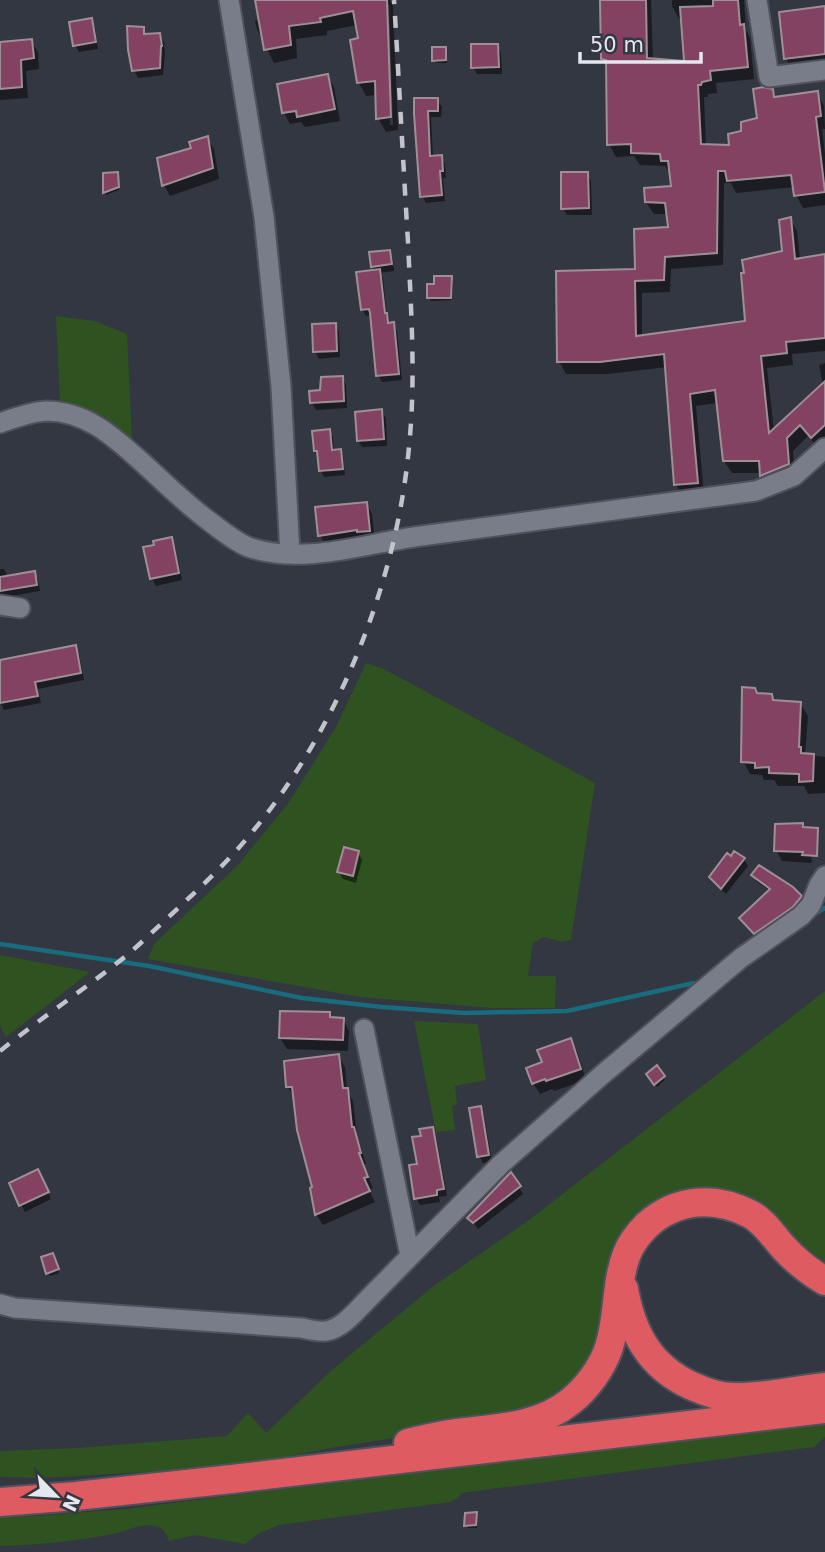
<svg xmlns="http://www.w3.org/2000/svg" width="825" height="1552" viewBox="0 0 825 1552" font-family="'DejaVu Sans',sans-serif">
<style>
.green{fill:#2e5320}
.shadow{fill:#0007;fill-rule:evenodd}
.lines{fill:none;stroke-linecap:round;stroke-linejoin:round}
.stream{stroke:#196c7d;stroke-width:4.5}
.building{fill:#844263;stroke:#9e8f96;stroke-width:2}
.minor-casing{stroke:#50525b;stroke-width:23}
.highway-casing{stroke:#50525b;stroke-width:32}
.minor{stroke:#797d8a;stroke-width:19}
.highway{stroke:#dd5b61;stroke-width:28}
.rail{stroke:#c2c4cc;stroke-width:4.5;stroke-dasharray:12 12;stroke-linecap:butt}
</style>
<rect width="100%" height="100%" fill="#333741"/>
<path class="green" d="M56,316L95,321L127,334L132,441L105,417L87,409L60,402Z
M366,663L384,669L595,783L571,940L562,942L544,937L533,943L528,976H556L555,1008H492L360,997L148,959L154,944L238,865L289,802L336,727Z
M0,955L90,972L6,1037L0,1026Z
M825,991V1262L805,1247L786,1227L781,1231L747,1203L629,1224L615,1245L607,1268L604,1286L605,1309L602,1331L586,1372L555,1403L406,1436L331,1448L265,1461L148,1472L41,1478L0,1477V1451L78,1448L227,1436L248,1413L266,1433L333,1369L435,1285L529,1220Z
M414,1021L478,1024L486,1080L455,1086L457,1105L452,1106L455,1130L436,1132Z
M825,1424V1437L814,1447L461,1493L458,1498L450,1502L279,1525L258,1534L245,1544L195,1535L169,1541C166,1534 164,1527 155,1526C140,1523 128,1531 113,1534C76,1541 38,1545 0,1546V1517L37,1516L124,1509L685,1439Z"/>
<path class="shadow" d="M254,0H390L393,6L398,130L386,132L378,118L377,95L366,96L359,83L360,39L357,25L327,31V35L296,39L297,58L274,63L257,29L255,21L260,20L258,6ZM385,5H389L393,125H390Z
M602,0H651L653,61L686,62L683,19H679L672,6V0H744L746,30L750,38L754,79L716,83L717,93L708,94V97H704L706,146H731L743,132L759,119L772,90L777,99L817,93L824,106L825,129H822L825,154V205L803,208L796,195L795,187L736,193L731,183H724L723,265L671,269L670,292L642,293V337L747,323L784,252L790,219L797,231L800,260L825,256V351L792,354L793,365L767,368L774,431L823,385L819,365L825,363V443L819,449L808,436L793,451L795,477L769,488L762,473H732L724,461L718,403L696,406L704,495L683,497L676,485L667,367L608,374H566L559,361L637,270L670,229L668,214H654L646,202L673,187L670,173L665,166L640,165L634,156L616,157L609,144L608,67L603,59Z
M825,8V70L795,74L786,59L781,13Z
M91,20L95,27L98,49L79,52L75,45Z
M143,29L146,35L159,34L164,42L165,53L163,75L138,78L134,71Z
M31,41L38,52L39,69L26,71L28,98L0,100V44Z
M497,46L501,53L502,74H477L473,67Z
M445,49L446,52L447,63H436L434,60Z
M328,76L334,87L340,121L305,127L301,122L290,124L284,113L279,86Z
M437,100L442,107L441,117H431L433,157H441L445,164L446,178H443L445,201L426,203L422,196L416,114Z
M207,138L214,149L219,179L170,196L164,185L193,149Z
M117,174L119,177V190L106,195L104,192Z
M587,174L591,181L592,215H567L563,208Z
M389,252L393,259L394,271L380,273L383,278L387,317L391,324H393L397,331L402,380L382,382L378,375L372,315L366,316L362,309L375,271L372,266Z
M451,277L453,280L452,300L431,301L429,298L436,285Z
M335,325L339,332L340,357L319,359L315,351Z
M342,377L346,384L347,408L316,410L312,403L322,392Z
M381,411L386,418L387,446L362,447L358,440Z
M329,431L333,437L334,451H340L343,457L345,475L324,477L321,471L320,457L316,451Z
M366,503L372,514L375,541L326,546L320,535Z
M171,539L175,546L182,580L156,586L152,579L145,548Z
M0,569H4L8,577L34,573L38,579L40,591L0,598Z
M75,647L79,654L84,680L38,689L41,703L4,710L0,702V665Z
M757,694L771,695L775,702L800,703L808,716L805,755L825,757V793L808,794L804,786H778L774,780H764L762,775L750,774L743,761Z
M802,825L809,836L812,863L782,861L776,850Z
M358,853L362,860L356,883L343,879L339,872Z
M744,859L748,866L726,894L716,885L711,877Z
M753,875L800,897L804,904L759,940L746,925L770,891L757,882Z
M329,1014L332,1019H343L349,1031L348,1051L287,1049L280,1038Z
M570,1040L577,1051L586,1080L554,1091L552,1089L540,1094L533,1083L544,1063Z
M338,1056L345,1067L347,1091L353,1101L357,1135L366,1164H363L373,1188L369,1190L375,1202L323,1225L316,1214L295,1099L288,1087Z
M656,1068L665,1080L657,1087L648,1075Z
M480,1108L484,1115L492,1162L483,1163L479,1156Z
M432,1129L436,1136L447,1196L439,1197L440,1202L420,1205L416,1198L423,1137Z
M42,1179L51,1199L25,1212L21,1205Z
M519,1187L523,1194L478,1229L470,1218Z
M54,1258L59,1273L50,1276L48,1273Z
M476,1514L477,1517V1528H468L466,1525Z"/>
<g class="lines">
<path class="stream" d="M815,914L825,908
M0,944L149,966L302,998L382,1007L464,1013L567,1011L694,983"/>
</g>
<path class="building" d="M255,0H387L391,117L376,119L375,81L357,83L350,40L358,38L353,11L320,18L321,22L289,26L291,45L264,50Z
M600,0H646L647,58L684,61L680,7L713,6V0H738L740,25L744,24L748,67L710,71L711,80L702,82L701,85H698L701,144L729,145L728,134L741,131V122L757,118L753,89L763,87L773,89L774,97L818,91L821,116L816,117L825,192L794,196L791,175L727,181L725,171H718L717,253L665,257L664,280L635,281L636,336L745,321L741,273H744L742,260L782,251L779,220L791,217L795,259L825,254V338L786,342L787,353L761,356L769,433L825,381V425L811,438L800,425L787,438L789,464L760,476L759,461H723L715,390L690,394L698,483L674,485L664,354L600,362H557L556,271L635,269L634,229L668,227L665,203L645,202L644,188L671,186L668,161H661L660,154L631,153V144L607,145L606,60L601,59Z
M825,6V54L784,59L779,12Z
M92,18L96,42L73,46L69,22Z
M127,26L144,27V34L160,33L162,46H161L160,68L132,71L128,50Z
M32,39L34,58L21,60L22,87L0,89V42Z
M471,44H498L499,67L471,68Z
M432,47H446V60L432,61Z
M328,74L335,109L297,117L296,111L282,113L277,84Z
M414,98H438V111H428L430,156L442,155L443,171H440L442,195L420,197L414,114Z
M208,136L213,168L162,186L157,158L191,148L189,142Z
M118,172L119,187L103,193V173Z
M561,172H588L589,208L561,209Z
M390,250L392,264L371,267L369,252Z
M380,269L385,313H387L388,323L394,322L399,374L376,376L370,313L369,309L361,310L356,272Z
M434,276H452L451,298H427V284H434Z
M336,323L337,351L313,352L312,324Z
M343,376L344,401L310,403L309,391L320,390L321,377Z
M382,409L384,439L357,441L355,412Z
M330,429L332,450L341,449L343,469L319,471L317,451H314L312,431Z
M367,502L370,531L357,532V530L318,536L315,507Z
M172,537L179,573L150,579L143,547L154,545L153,541Z
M35,571L37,585L0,591V577Z
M76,645L81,673L35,682L38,696L0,703V660Z
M742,687L755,688L757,693L772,694L773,700L801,702L799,747H801V753L814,754L813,781L799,782V774L769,773V767L755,768V763L741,762Z
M803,823V827L818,828L817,856L802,855L803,852L774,851L775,824Z
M344,847L359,851L353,876L337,872Z
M734,851L745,858L721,889L709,877L727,853L731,856Z
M759,865L793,887L802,896L793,907L754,934L739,918L770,889L751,875Z
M280,1011L330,1012V1017L344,1018L343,1040L279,1038Z
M571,1038L581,1069L546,1081L545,1079L532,1084L526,1068L542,1062L537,1050Z
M339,1054L343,1088H348L352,1127H354L361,1153H359L368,1177L364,1178L370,1191L315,1215L310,1188L312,1187L297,1130L292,1087H286L284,1061Z
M657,1065L665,1076L654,1085L646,1074Z
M481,1106L489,1155L477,1157L469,1108Z
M433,1127L444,1189L437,1190V1195L414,1199L409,1165L417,1164L412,1137L421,1136L419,1129Z
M38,1169L49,1192L19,1206L9,1183Z
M511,1172L521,1186L473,1223L467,1218Z
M53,1253L59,1269L46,1274L41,1257Z
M477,1512L476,1525L464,1526L465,1513Z"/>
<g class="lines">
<defs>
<path id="minor" d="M229,0L264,217L281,387L290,554
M757,0L769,77L825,70
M0,423C14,418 31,412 46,411C88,411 116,439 145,465C166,484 186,504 209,521C221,530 234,541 248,547C304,566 365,543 421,536C532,521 644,506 756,491L794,476L825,448
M0,605L20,608
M364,1029L410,1256
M0,1304L15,1308L302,1328C310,1330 318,1332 326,1331C342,1329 357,1310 368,1299L501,1164L603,1074L741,958L801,916L811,905L819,885L825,876"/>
<path id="highway" d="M624,1289C632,1334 650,1367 692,1386C705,1392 719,1397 734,1397C764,1398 795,1390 825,1387
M408,1443C421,1440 435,1436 449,1434C490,1428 537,1429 571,1401C587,1388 601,1369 608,1350C619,1319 615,1286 626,1256C630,1244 638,1234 647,1225C677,1198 715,1196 750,1214C764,1221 773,1236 784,1248C796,1261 810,1272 825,1281
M0,1502L76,1496L232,1479L825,1409"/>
</defs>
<use href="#minor" class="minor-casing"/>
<use href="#highway" class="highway-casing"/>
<use href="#minor" class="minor"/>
<use href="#highway" class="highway"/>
<path class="rail" d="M0,1051C41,1018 85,989 126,956C138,946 150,934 161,924C187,900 212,877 235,852C332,745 396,590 409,447C416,378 411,310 408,242C403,161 399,80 394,0"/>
</g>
<g transform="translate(56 1496) rotate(115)" stroke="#333741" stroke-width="5" paint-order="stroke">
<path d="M0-5L12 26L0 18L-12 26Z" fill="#e5e7ee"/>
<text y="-10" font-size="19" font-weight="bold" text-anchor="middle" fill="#e5e7ee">N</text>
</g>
<path d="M580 52v10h121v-10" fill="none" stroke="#e5e7ee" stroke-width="3.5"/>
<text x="590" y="52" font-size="21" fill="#e5e7ee" stroke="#333741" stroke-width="5" paint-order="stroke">50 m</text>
</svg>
